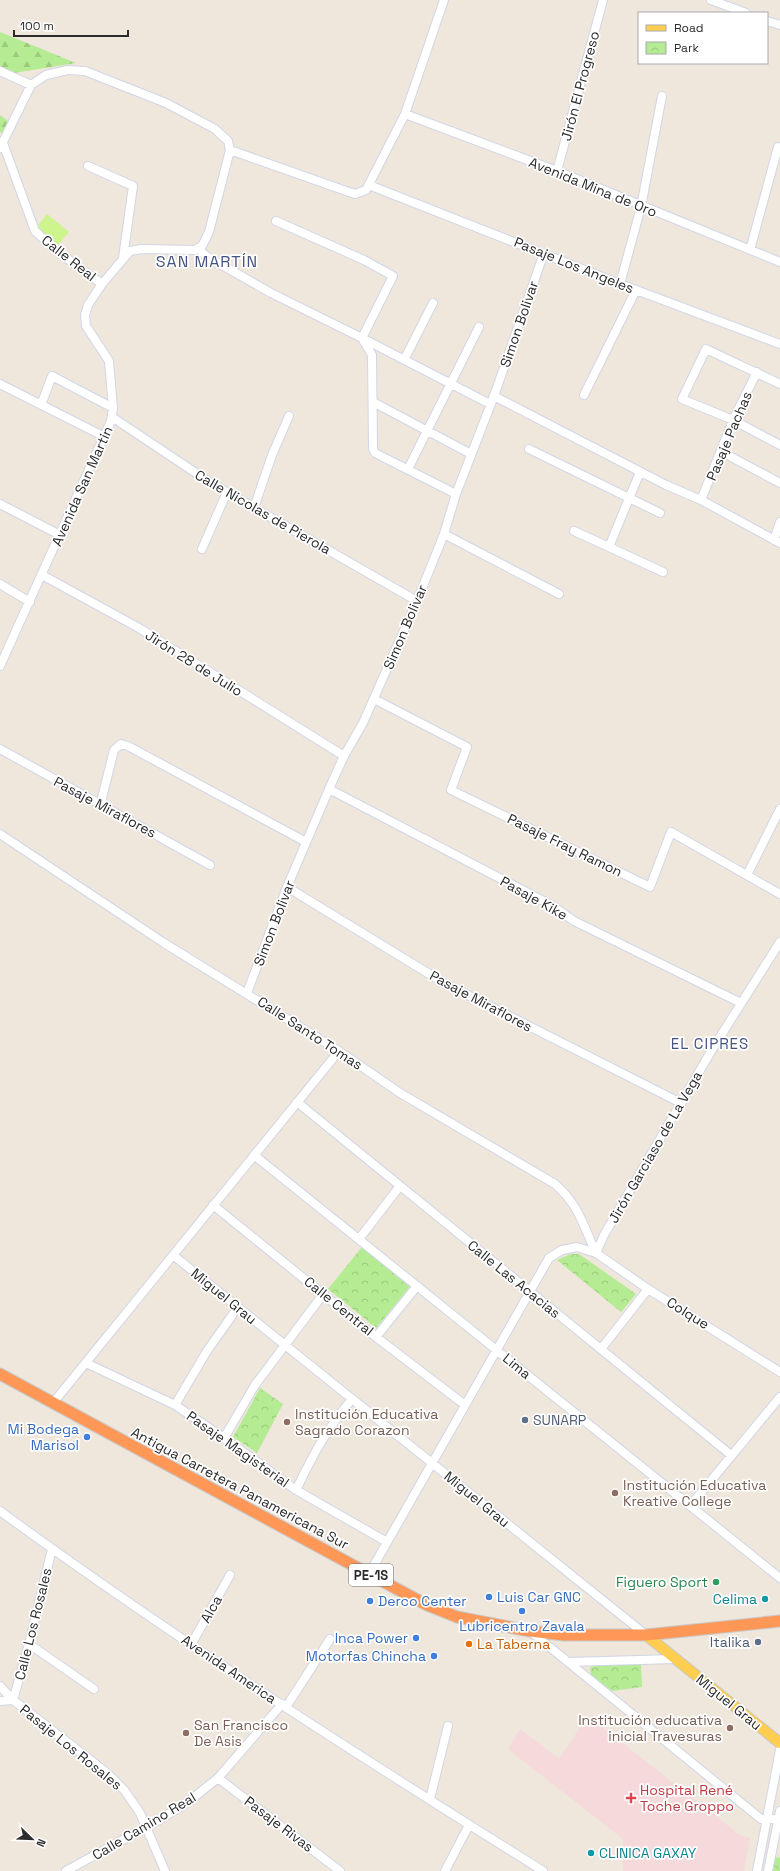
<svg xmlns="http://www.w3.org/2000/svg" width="780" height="1871" viewBox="0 0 780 1871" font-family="'Space Grotesk',sans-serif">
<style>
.medical{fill:#f6d9db}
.forest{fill:url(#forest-firs)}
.park{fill:url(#park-crowns)}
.pitch{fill:#cdf48d}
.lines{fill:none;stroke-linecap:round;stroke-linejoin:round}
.minor-casing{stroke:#d1d6e6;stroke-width:10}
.major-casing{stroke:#c8c8c8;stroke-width:12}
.highway-casing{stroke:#c8c8c8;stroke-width:13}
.minor{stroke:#fff;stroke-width:8}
.major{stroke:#ffce51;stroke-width:10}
.highway{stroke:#ff9857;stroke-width:11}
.service-dot{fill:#5c6f8a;stroke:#fff;stroke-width:1.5}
.education-dot{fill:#8d6e63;stroke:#fff;stroke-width:1.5}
.shop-dot{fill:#3f7fe0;stroke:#fff;stroke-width:1.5}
.leisure-dot{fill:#2e9e5b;stroke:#fff;stroke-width:1.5}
.culture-dot{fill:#0f9aa8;stroke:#fff;stroke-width:1.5}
.food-dot{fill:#e8710a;stroke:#fff;stroke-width:1.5}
.health-dot{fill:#e0444e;stroke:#fff;stroke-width:1.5}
.labels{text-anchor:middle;stroke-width:3.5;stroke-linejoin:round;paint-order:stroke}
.shield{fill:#fff;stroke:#6b6b6b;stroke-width:1}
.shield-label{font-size:13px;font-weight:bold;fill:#2b2b2b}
.street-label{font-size:14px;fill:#2b2b2b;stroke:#fff}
.education-label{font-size:14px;fill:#785e54;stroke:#fff;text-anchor:start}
.service-label{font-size:14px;fill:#4e5e75;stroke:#fff;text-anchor:start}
.shop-label{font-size:14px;fill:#366cbe;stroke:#fff;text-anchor:end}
.leisure-label{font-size:14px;fill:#27864d;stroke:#fff;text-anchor:end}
.culture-label{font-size:14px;fill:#0d838f;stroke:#fff;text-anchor:end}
.food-label{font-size:14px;fill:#c56008;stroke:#fff;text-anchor:start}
.health-label{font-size:14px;fill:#be3a42;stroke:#fff;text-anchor:start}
.neighbourhood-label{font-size:15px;letter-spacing:1px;fill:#465482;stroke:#fff}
.quarter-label{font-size:16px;letter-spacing:1px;fill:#465482;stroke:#fff}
</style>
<defs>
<pattern id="forest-firs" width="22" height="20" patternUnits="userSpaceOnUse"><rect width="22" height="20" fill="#b5eb93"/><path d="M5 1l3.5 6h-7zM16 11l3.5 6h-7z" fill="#9cca7f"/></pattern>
<pattern id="park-crowns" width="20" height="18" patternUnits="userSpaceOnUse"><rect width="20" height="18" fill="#b5eb93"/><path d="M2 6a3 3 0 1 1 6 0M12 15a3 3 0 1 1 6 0" fill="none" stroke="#9cca7f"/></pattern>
</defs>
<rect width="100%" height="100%" fill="#efe6dc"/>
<path class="medical" d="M588,1716L741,1836L750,1838L744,1871H623V1839L508,1749L520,1729L559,1759Z"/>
<path class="forest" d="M0,32L76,63L14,73L0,66Z
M0,115L9,122L4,134L0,132Z"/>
<path class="park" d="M362,1247L410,1287L376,1328L328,1289Z
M571,1254H579L636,1294L621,1312L557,1260Z
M260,1388L283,1404L257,1453L233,1437Z
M599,1663L641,1665L642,1687L612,1691L591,1676L590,1668Z
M778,1857L780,1858V1871H771L773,1859Z"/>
<path class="pitch" d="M47,214L69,232L58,245L36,228Z"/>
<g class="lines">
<defs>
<path id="minor" d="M711,0L746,13
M767,21L780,25
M0,71L31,85
M405,114L557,171L780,262
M3,143L35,231L58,252L102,284
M0,148L31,85L46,75L68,70L85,71L166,103L215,129L228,141L230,150L209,232L202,246L195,250L141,249L130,251L102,284L88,305L85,315L86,326L109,361L113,408L111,421L0,666
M230,150L349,192L355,194L366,190L405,114L444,0
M88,166L133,186L123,258
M557,171L603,0
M369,185L620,284L780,344
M276,221L364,260L393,276L362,338L490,404
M198,248L206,256L271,293L362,338L372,355L373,449L375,453L456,494
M750,250L778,147
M620,284L641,207L662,96
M404,360L433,303
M0,384L105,437
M780,384L706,349L682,399L733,420L780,445
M584,395L636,290
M494,396L666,485L701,500L780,543
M373,402L471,454
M41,405L52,376L113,408
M112,417L211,483L417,601
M529,449L660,513
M722,452L780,483
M408,469L479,327
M640,472L609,547L663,572
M701,500L733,420L757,372
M0,504L60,535
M254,508L272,455L289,416
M574,531L609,547
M444,534L559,594
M774,540L780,522
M202,549L227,492
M42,575L139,628L344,756
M0,584L30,602
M374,699L467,747L451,790L650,887L671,832L780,894
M0,749L210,865
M329,789L553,906L574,921L741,1003
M100,806L114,750L121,744L128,746L306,842
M0,834L164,943L339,1051L400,1093L555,1184C579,1205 583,1225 596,1253
M747,875L780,809
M287,887L444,983L681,1103
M247,993L287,887L329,789L344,756L363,723L417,601L444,534L456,494L494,396L544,253
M297,1102L731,1455
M254,1155L780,1578
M213,1205L376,1337L465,1405
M359,1239L400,1186
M596,1253L604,1235L713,1048L780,942
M173,1255L646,1635
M376,1337L417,1286
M601,1349L648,1289
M86,1363L175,1405L224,1438L296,1490L387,1542
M53,1403L339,1051
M175,1405L207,1351L238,1307
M224,1438L255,1385L324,1293
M296,1490C314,1453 326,1430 352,1399
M690,1506L780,1397
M0,1511C175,1639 359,1756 543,1871
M369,1574L549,1258L562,1250L577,1247L596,1253L648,1289L780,1372
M530,1631L761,1819H778
M192,1643L230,1575
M29,1644L94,1689
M568,1662L675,1659
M0,1686L13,1700
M13,1700L29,1644L52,1549
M0,1701L13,1700L107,1773L125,1791L140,1813L165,1871
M286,1707L330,1639
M218,1778L340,1871
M430,1799L448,1726
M66,1871L157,1821L188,1802L218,1778L282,1704
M445,1871L469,1825
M757,1871L780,1750
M768,1871L780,1811"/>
<path id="major" d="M646,1635L780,1743"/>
<path id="highway" d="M0,1374L369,1574L427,1605L457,1617L530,1631L564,1635H646L780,1621"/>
</defs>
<use href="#minor" class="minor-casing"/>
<use href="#major" class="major-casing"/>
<use href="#highway" class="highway-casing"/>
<use href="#minor" class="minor"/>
<use href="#major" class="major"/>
<use href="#highway" class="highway"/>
</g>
<g class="service-dot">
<circle cx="525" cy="1420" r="4"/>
<circle cx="758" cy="1642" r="4"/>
</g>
<g class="education-dot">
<circle cx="287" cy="1422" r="4"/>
<circle cx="615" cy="1493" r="4"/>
<circle cx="730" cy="1728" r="4"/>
<circle cx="186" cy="1733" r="4"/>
</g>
<g class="shop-dot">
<circle cx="87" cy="1437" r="4"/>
<circle cx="489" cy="1597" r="4"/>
<circle cx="370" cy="1601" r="4"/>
<circle cx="522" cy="1611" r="4"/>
<circle cx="416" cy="1638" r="4"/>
<circle cx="434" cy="1656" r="4"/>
</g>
<circle class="leisure-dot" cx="716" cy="1582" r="4"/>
<g class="culture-dot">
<circle cx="765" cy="1599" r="4"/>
<circle cx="591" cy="1853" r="4"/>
</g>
<circle class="food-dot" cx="469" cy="1644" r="4"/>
<path class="health-dot" d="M629 1792h4v4h4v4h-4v4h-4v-4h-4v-4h4z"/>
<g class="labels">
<rect class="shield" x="349" y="1564" width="44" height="22" rx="3"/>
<g class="shield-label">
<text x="371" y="1580">PE-1S</text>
</g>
<g class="street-label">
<text transform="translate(580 86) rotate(-75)" y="5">Jirón El Progreso</text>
<text transform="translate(593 187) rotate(22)" y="5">Avenida Mina de Oro</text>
<text transform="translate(69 258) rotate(38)" y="5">Calle Real</text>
<text transform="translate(574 265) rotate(22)" y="5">Pasaje Los Angeles</text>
<text transform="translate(519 324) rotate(-71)" y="5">Simon Bolivar</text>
<text transform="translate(729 436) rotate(-67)" y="5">Pasaje Pachas</text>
<text transform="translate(82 486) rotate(-66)" y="5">Avenida San Martin</text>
<text transform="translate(263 512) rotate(30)" y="5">Calle Nicolas de Pierola</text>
<text transform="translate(405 627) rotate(-67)" y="5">Simon Bolivar</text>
<text transform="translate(194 663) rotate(32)" y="5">Jirón 28 de Julio</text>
<text transform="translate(105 807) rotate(28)" y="5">Pasaje Miraflores</text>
<text transform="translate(565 845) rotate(26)" y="5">Pasaje Fray Ramon</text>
<text transform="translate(534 898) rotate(29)" y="5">Pasaje Kike</text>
<text transform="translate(274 923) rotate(-69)" y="5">Simon Bolivar</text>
<text transform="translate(481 1001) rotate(28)" y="5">Pasaje Miraflores</text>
<text transform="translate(310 1033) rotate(33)" y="5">Calle Santo Tomas</text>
<text transform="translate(655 1147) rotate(-60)" y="5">Jirón Garciaso de La Vega</text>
<text transform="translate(514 1279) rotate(39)" y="5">Calle Las Acacias</text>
<text transform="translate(224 1296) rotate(39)" y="5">Miguel Grau</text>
<text transform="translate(339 1306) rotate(39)" y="5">Calle Central</text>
<text transform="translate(688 1313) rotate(32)" y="5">Colque</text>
<text transform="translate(517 1366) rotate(39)" y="5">Lima</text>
<text transform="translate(238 1449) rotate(35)" y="5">Pasaje Magisterial</text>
<text transform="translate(240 1488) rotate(28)" y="5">Antigua Carretera Panamericana Sur</text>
<text transform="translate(477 1499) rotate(39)" y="5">Miguel Grau</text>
<text transform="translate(211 1609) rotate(-60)" y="5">Alca</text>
<text transform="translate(33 1624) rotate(-76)" y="5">Calle Los Rosales</text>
<text transform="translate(229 1669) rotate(34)" y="5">Avenida America</text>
<text transform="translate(729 1702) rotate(39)" y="5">Miguel Grau</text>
<text transform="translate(71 1747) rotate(39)" y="5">Pasaje Los Rosales</text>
<text transform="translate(279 1824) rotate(37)" y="5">Pasaje Rivas</text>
<text transform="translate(144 1826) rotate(-31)" y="5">Calle Camino Real</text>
</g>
<g class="education-label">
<text x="295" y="1419">Institución Educativa<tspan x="295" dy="16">Sagrado Corazon</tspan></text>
<text x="623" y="1490">Institución Educativa<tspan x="623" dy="16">Kreative College</tspan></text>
<text x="722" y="1725" text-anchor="end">Institución educativa<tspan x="722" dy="16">inicial Travesuras</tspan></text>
<text x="194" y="1730">San Francisco<tspan x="194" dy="16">De Asis</tspan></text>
</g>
<g class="service-label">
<text x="533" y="1425">SUNARP</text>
<text x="750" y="1647" text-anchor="end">Italika</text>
</g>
<g class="shop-label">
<text x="79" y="1434">Mi Bodega<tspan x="79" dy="16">Marisol</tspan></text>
<text x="497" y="1602" text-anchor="start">Luis Car GNC</text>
<text x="378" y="1606" text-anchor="start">Derco Center</text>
<text x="522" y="1631" text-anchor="middle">Lubricentro Zavala</text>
<text x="408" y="1643">Inca Power</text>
<text x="426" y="1661">Motorfas Chincha</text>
</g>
<g class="leisure-label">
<text x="708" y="1587">Figuero Sport</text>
</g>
<g class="culture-label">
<text x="757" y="1604">Celima</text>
<text x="599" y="1858" text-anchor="start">CLINICA GAXAY</text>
</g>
<g class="food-label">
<text x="477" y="1649">La Taberna</text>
</g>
<g class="health-label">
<text x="640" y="1795">Hospital René<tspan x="640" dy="16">Toche Groppo</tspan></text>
</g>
<g class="neighbourhood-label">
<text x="710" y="1049">EL CIPRES</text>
</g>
<g class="quarter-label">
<text x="207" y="267">SAN MARTÍN</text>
</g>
</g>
<rect x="638" y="12" width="130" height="52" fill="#ffffff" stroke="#aaaaaa"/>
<rect x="646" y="25" width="20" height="6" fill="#ffce51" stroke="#aaaaaa"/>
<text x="674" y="32" font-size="12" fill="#2b2b2b">Road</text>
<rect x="646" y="42" width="20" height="12" fill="url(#park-crowns)" stroke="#aaaaaa"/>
<text x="674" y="52" font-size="12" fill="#2b2b2b">Park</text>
<g transform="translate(32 1839) rotate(113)" stroke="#ffffff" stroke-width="3" paint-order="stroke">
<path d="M0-3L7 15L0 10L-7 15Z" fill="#2b2b2b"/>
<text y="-6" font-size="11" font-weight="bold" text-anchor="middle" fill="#2b2b2b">N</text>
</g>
<path d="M14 30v6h114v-6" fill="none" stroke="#2b2b2b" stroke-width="2"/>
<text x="20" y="30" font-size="12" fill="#2b2b2b" stroke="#ffffff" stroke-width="3" paint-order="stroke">100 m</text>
</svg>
